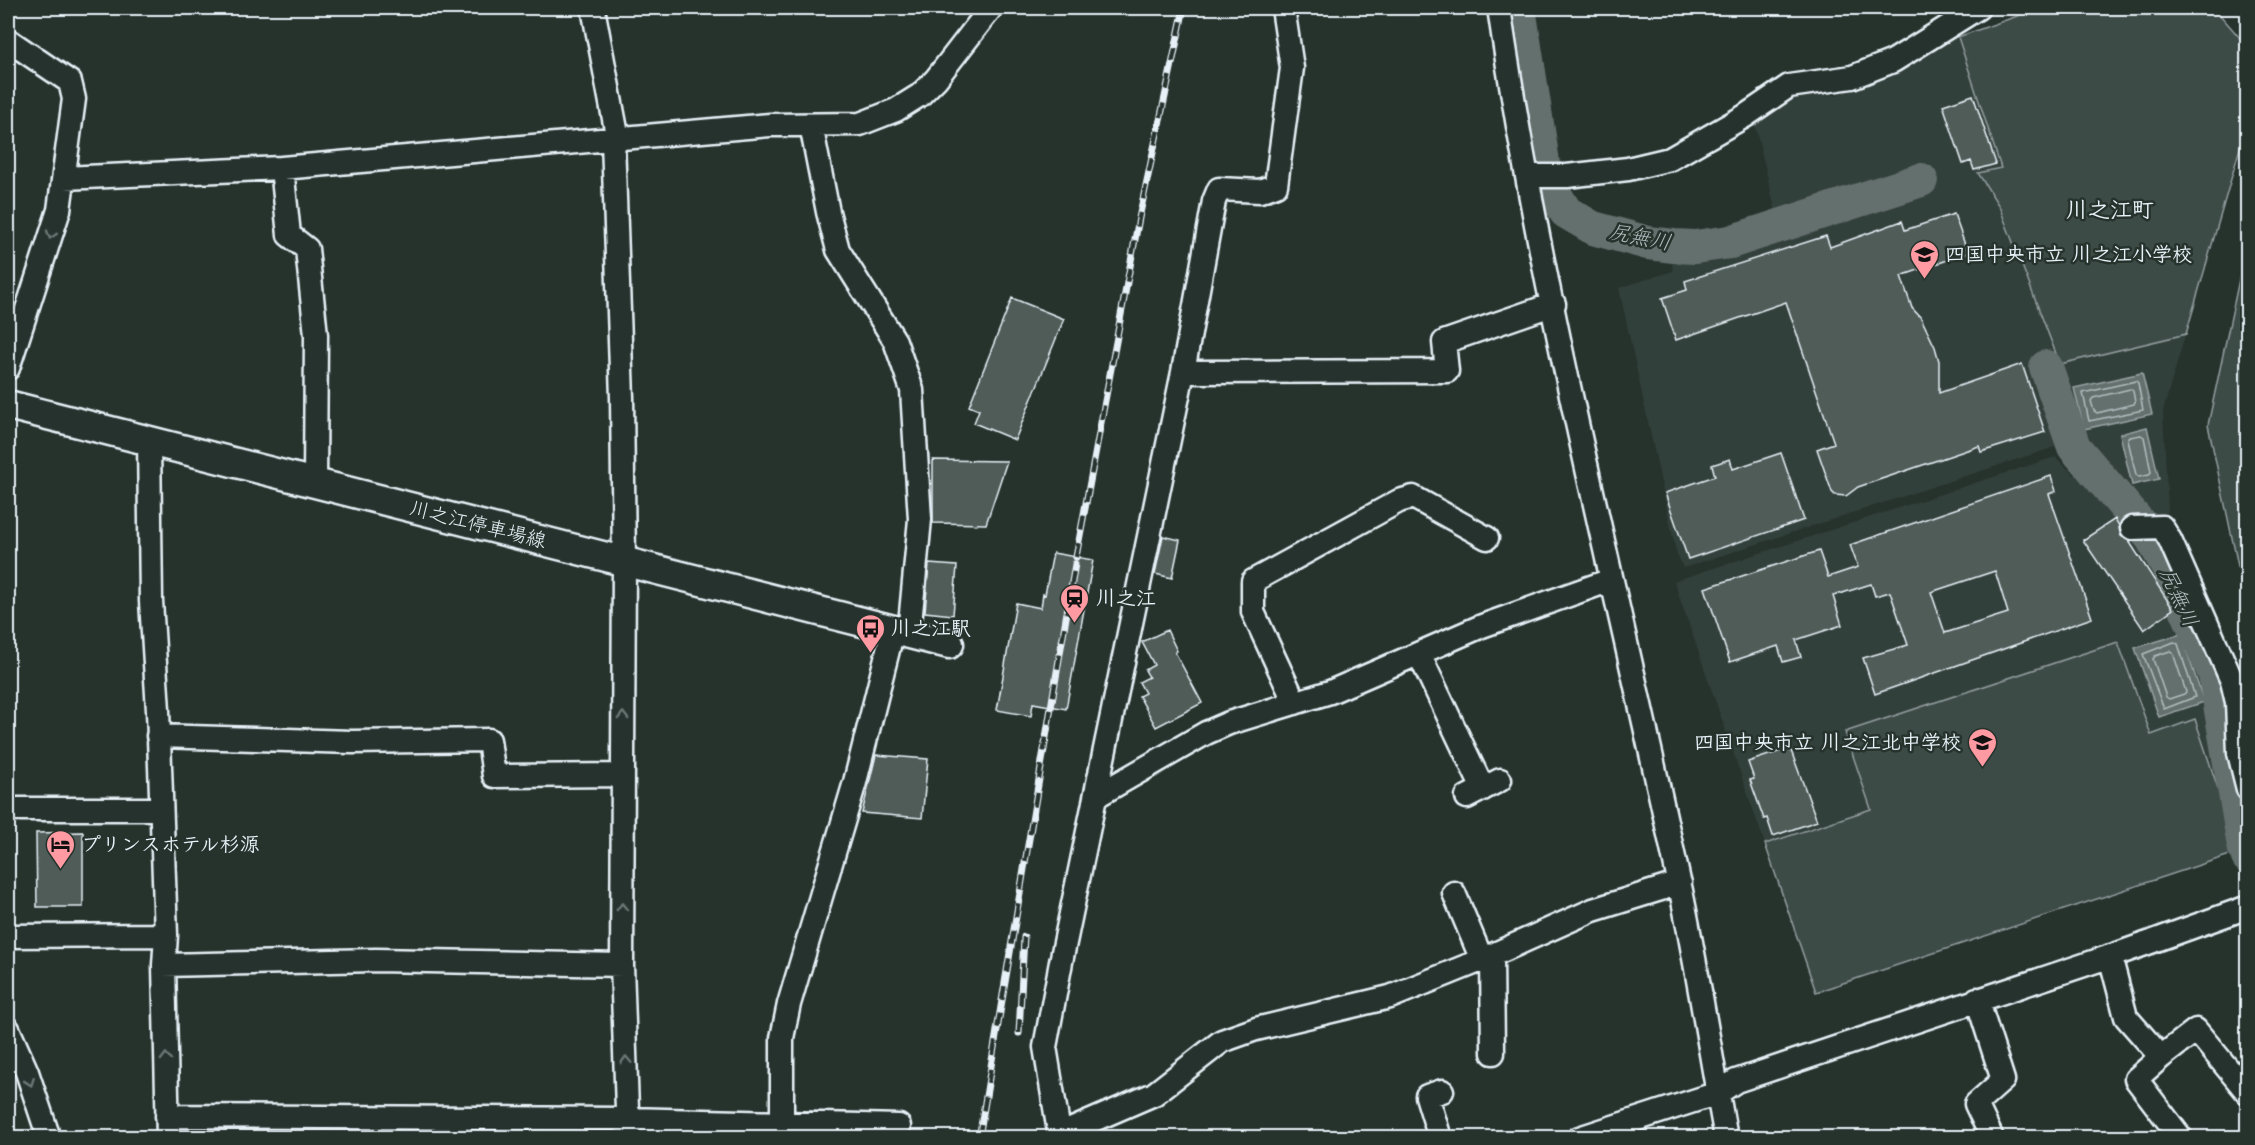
<svg xmlns="http://www.w3.org/2000/svg" width="2255" height="1145" viewBox="0 0 2255 1145" font-family="'Comic Neue','Klee One',sans-serif">
<style>
.built{fill:#333f3a}
.green{fill:#3e4b47;stroke:#939ea0;stroke-width:1.5}
.water{fill:#636f6d;stroke:#98a3a5;stroke-width:1.5}
.lines{fill:none;stroke-linecap:round;stroke-linejoin:round}
.shore{stroke:#b3bdc0;stroke-width:1.5}
.river{stroke:#636f6d;stroke-width:34}
.building{fill:#505c59;stroke:#e8f1f8;stroke-width:1.5;fill-rule:evenodd}
.minor-casing{stroke:#e8f1f8;stroke-width:27}
.major-casing{stroke:#e8f1f8;stroke-width:33}
.minor{stroke:#26332d;stroke-width:22}
.major{stroke:#26332d;stroke-width:28}
.rail-casing{stroke:#e8f1f8;stroke-width:7}
.rail{stroke:#26332d;stroke-width:4.5;stroke-dasharray:14;stroke-linecap:butt}
.oneway{stroke:#6a7674}
.labels{text-anchor:middle;stroke-width:5;stroke-linejoin:round;paint-order:stroke}
.poi-label{font-size:20px;font-weight:bold;fill:#e8f1f8;stroke:#26332d;text-anchor:start}
.street-label{font-size:20px;fill:#e8f1f8;stroke:#26332d}
.water-label{font-size:21px;font-style:italic;fill:#b3bdc0;stroke:#26332d}
.quarter-label{font-size:22px;font-weight:bold;fill:#e8f1f8;stroke:#26332d}
</style>
<rect width="100%" height="100%" fill="#26332d"/>
<filter id="ink" filterUnits="userSpaceOnUse"><feTurbulence type="fractalNoise" baseFrequency=".0167" numOctaves="2"/><feDisplacementMap in="SourceGraphic" scale="12" xChannelSelector="R" yChannelSelector="G"/><feConvolveMatrix kernelMatrix="1 2 1 2 8 2 1 2 1" color-interpolation-filters="sRGB"/></filter>
<g filter="url(#ink)">
<path class="built" d="M2040,8H2214L2247,46V124L2163,411L2168,511L2163,517L2130,521L2061,445L1683,568L1676,551L1619,288L1673,271L1671,252L1723,250L1781,233L1753,117L1776,91L1836,95L1884,76L1916,52Z
M2055,457L2079,479L2130,536L2139,533L2159,564L2181,610L2201,652L2217,709L2233,826L2239,852L1816,992L1674,581Z"/>
<path class="green" d="M2040,8H2214L2247,46V124L2186,334L2060,364L1999,206L1978,173L2001,168L1958,37Z
M2247,242V608L2208,425Z
M2118,642L2151,735L2195,719L2239,852L1816,992L1765,844L1871,809L1845,732Z"/>
<path class="water" d="M2142,373L2152,414L2084,429L2074,388Z
M2147,427L2159,479L2132,485L2120,434Z
M2181,634L2204,702L2159,717L2135,648Z"/>
<g class="lines">
<path class="shore" d="M2136,381L2138,383L2143,410L2089,421L2083,393Z
M2130,389L2133,391L2135,402L2134,404L2097,413L2094,411L2091,401L2093,398Z
M2141,435L2144,437L2151,472L2149,475L2139,477L2136,475L2128,440L2130,437Z
M2174,642L2178,644L2195,697L2164,709L2143,654Z
M2170,651L2173,653L2186,692L2184,694L2169,699L2166,697L2153,659L2155,656Z"/>
<path class="river" d="M1519,8L1543,162L1551,188L1566,212L1593,228L1648,243L1674,246L1695,247L1730,242L1921,180
M2046,367L2074,447L2152,538L2168,567L2215,675L2244,846L2248,857"/>
</g>
<path class="building" d="M1973,95L1996,164L1974,170L1971,161L1963,164L1943,105Z
M1954,214L1968,253L1901,276L1912,308L1921,318L1935,347L1939,361V393L2022,364L2045,432L1981,452L1979,446L1858,487L1846,496L1835,495L1832,492L1817,449L1834,443L1786,302L1676,340L1662,298L1687,290L1685,281L1826,236L1830,247L1902,221L1905,230Z
M1012,298L1064,319L1015,440L974,423L979,410L969,406Z
M1781,453L1804,520L1688,559L1665,493L1715,476L1712,465L1730,459L1733,469Z
M933,460L1007,461L986,524L933,523Z
M2051,476L2056,491L2049,494L2092,618L1875,694L1863,658L1908,645L1890,592L1875,596L1871,584L1833,596L1842,625L1796,640L1801,657L1783,662L1778,646L1730,662L1705,588L1819,551L1828,577L1858,567L1850,545ZM1995,571L2008,613L1945,633L1931,592Z
M2115,519L2119,526L2121,536L2129,541L2173,609L2144,630L2083,540Z
M1163,536L1180,540L1172,578L1155,574Z
M1053,553L1093,560L1066,709L1033,703L1031,716L997,710L1016,603L1041,608L1043,594L1045,595Z
M929,564L957,566L953,615L925,612Z
M1167,630L1177,651L1175,652L1202,703L1156,727L1139,696L1145,693L1139,682L1149,677L1145,670L1154,665L1142,642Z
M1790,748L1817,821L1773,836L1767,818L1764,819L1750,780L1754,779L1748,762Z
M876,755L928,759L922,818L862,813Z
M83,832V907H37L36,833Z"/>
<g class="lines">
<defs>
<path id="minor" d="M593,8L618,140
M1499,8C1542,302 1617,591 1679,881C1697,966 1710,1052 1726,1138
M8,40L70,82L74,99L59,210L8,368
M811,125L828,212L838,250L895,341L912,390L920,519L909,634
M613,140L622,398L624,562L622,965L628,1138
M282,168L289,235L307,249L316,335L315,483
M1528,176H1567L1628,169L1670,159L1745,116L1789,86L1852,77L1893,61L1978,8
M64,178L282,168L770,125L860,124L896,110L920,95L936,79L991,8
M1183,372L1447,371L1444,342L1554,304
M149,439L151,601L158,710L166,935L164,965L168,1138
M2132,528L2162,527L2170,540L2232,681L2237,702L2239,753L2248,789
M1419,654L1483,789
M1295,703L1253,612V581L1399,501L1413,497L1487,538
M158,736L352,742L489,740L494,776L623,775
M1095,797L1206,733L1229,723L1330,692L1482,626L1611,580
M1467,797L1500,780
M8,809H160
M1454,893L1482,960
M8,936L166,935
M1492,955L1493,1053
M2110,956L2126,1017L2161,1057L2196,1030L2248,1093
M164,965L376,960L622,965
M1977,999L2003,1080L1976,1104L1992,1138
M8,1029L27,1072L49,1138
M2161,1057L2136,1079L2181,1138
M167,1116L628,1119L899,1126
M1059,1135L1154,1094L1222,1041L1256,1029L1390,997L1479,961L1593,910L1680,883
M782,1136V1038L789,1004L855,782L893,630
M1060,1138L1045,1047L1061,962L1183,372L1214,201L1219,189L1260,191L1276,185L1292,68L1283,8
M1440,1138L1427,1096L1442,1091
M1579,1138L1718,1093L1736,1081L2120,953L2248,907"/>
<path id="major" d="M8,405L949,644"/>
</defs>
<use href="#minor" class="minor-casing"/>
<use href="#major" class="major-casing"/>
<use href="#minor" class="minor"/>
<use href="#major" class="major"/>
<defs>
<path id="rail" d="M1076,557L1139,218L1184,8
M1019,1033L1024,937
M979,1138L1075,564"/>
</defs>
<use href="#rail" class="rail-casing"/>
<use href="#rail" class="rail"/>
</g>
<defs><path id="oneway-chevron" d="M-2-3.5L2.5 0L-2 3.5" fill="none" stroke-width="1.6" stroke-linecap="round" stroke-linejoin="round" transform="scale(1.5)"/></defs>
<g class="oneway">
<use href="#oneway-chevron" transform="translate(51 235) rotate(108)"/>
<use href="#oneway-chevron" transform="translate(623 716) rotate(-90)"/>
<use href="#oneway-chevron" transform="translate(622 907) rotate(-90)"/>
<use href="#oneway-chevron" transform="translate(166 1057) rotate(-91)"/>
<use href="#oneway-chevron" transform="translate(626 1060) rotate(-92)"/>
<use href="#oneway-chevron" transform="translate(30 1082) rotate(71)"/>
</g>
</g>
<defs>
<symbol id="school-pin" viewBox="-11 -11 22 30"><path d="M0 17L-7.5 6A9.5 9.5 0 1 1 7.5 6Z" fill="#ff9aa2" stroke="#26332d"/><path d="M0-5L7-2L0 1L-7-2ZM-4 1L0 2.5L4 1V4Q0 6-4 4Z" fill="#111"/></symbol>
<symbol id="station-pin" viewBox="-11 -11 22 30"><path d="M0 17L-7.5 6A9.5 9.5 0 1 1 7.5 6Z" fill="#ff9aa2" stroke="#26332d"/><path d="M-3-6H3Q5-6 5-4V2Q5 4 3 4L4.5 6H3L1.5 4h-3L-3 6H-4.5L-3 4Q-5 4-5 2V-4Q-5-6-3-6ZM-3.5-4v3h7v-3ZM-3.5 1v1.5H-2V1ZM2 1v1.5H3.5V1Z" fill="#111"/></symbol>
<symbol id="bus-pin" viewBox="-11 -11 22 30"><path d="M0 17L-7.5 6A9.5 9.5 0 1 1 7.5 6Z" fill="#ff9aa2" stroke="#26332d"/><path d="M-5-6H5V4H4V6H2V4H-2V6H-4V4H-5ZM-3.5-4V0h7V-4ZM-3.5 1.2v1.5H-2V1.2ZM2 1.2v1.5H3.5V1.2Z" fill="#111"/></symbol>
<symbol id="hotel-pin" viewBox="-11 -11 22 30"><path d="M0 17L-7.5 6A9.5 9.5 0 1 1 7.5 6Z" fill="#ff9aa2" stroke="#26332d"/><path d="M-6-4.5h1.5V1H6V5H4.5V3h-9V5H-6ZM-4 0a1.8 1.8 0 1 1 3.6 0ZM.5 0V-2.5h3Q6-2.5 6 0Z" fill="#111"/></symbol>
</defs>
<g fill-rule="evenodd">
<use href="#school-pin" x="1908" y="238" width="33" height="45"/>
<use href="#station-pin" x="1058" y="582" width="33" height="45"/>
<use href="#bus-pin" x="854" y="612" width="33" height="45"/>
<use href="#school-pin" x="1966" y="726" width="33" height="45"/>
<use href="#hotel-pin" x="44" y="828" width="33" height="45"/>
</g>
<g class="labels">
<g class="poi-label">
<text x="1945" y="261">四国中央市立 川之江小学校</text>
<text x="1096" y="605">川之江</text>
<text x="891" y="635">川之江駅</text>
<text x="1961" y="749" text-anchor="end">四国中央市立 川之江北中学校</text>
<text x="81" y="851">プリンスホテル杉源</text>
</g>
<g class="street-label">
<text transform="translate(478 524) rotate(14)" y="7">川之江停車場線</text>
</g>
<g class="water-label">
<text transform="translate(1640 237) rotate(11)" y="7">尻無川</text>
<text transform="translate(2179 597) rotate(65)" y="7">尻無川</text>
</g>
<g class="quarter-label">
<text x="2110" y="217">川之江町</text>
</g>
</g>
<rect width="2255" height="1145" fill="none" stroke="#26332d" stroke-width="30"/>
<rect x="15" y="15" width="2225" height="1115" fill="none" stroke="#e8f1f8" stroke-width="2" filter="url(#ink)"/>
</svg>
